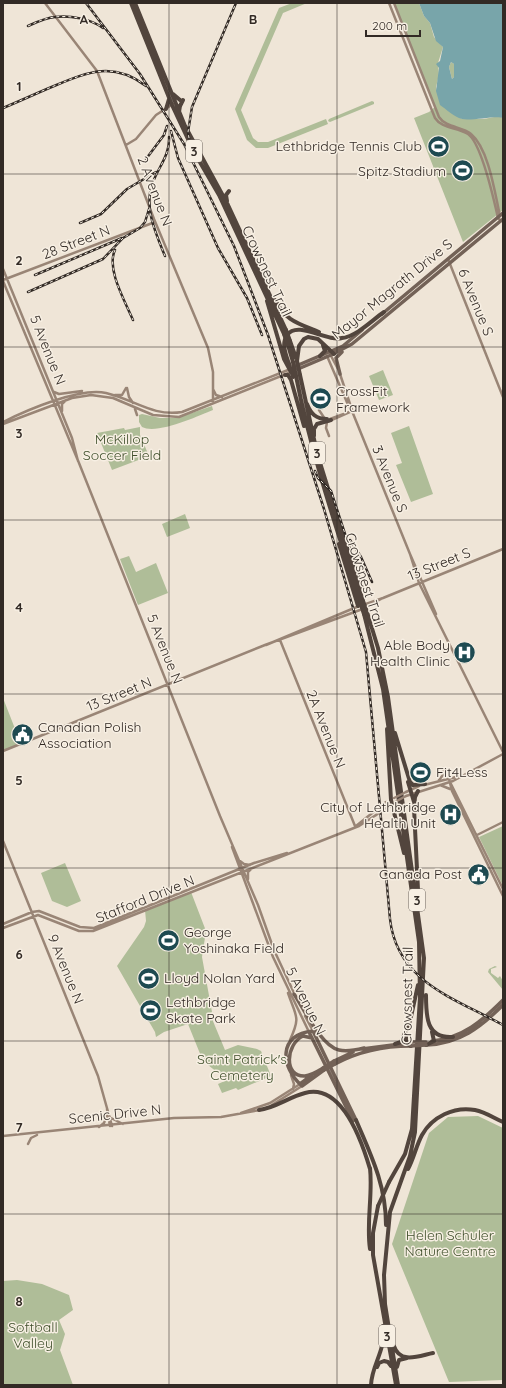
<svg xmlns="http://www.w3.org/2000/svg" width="506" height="1388" viewBox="0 0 506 1388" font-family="Quicksand,sans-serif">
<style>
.green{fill:#afbd98}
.water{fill:#78a5aa;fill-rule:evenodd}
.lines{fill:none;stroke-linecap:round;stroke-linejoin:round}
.secondary{stroke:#998576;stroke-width:2.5}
.primary{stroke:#736257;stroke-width:3.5}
.highway{stroke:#52453d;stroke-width:4}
.rail-casing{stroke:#322a25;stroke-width:2.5}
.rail{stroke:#f7efe3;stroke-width:1;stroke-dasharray:3;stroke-linecap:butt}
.secondary-bridge{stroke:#998576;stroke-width:2.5}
.primary-bridge{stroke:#736257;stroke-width:3.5}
.highway-bridge{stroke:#52453d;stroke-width:4}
.grid{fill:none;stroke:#322a25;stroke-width:1;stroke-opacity:0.55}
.labels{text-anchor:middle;stroke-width:3;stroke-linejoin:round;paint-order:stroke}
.shield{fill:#f7efe3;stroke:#6d655e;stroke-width:1}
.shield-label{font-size:13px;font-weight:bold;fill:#322a25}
.poi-label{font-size:14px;fill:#322a25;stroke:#f7efe3;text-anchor:start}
.street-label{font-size:14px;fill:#322a25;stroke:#f7efe3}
.park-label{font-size:14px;fill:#3f4f2b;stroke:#f7efe3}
.grid-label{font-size:13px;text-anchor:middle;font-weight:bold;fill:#322a25;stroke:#f7efe3;stroke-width:3;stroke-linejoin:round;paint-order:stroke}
</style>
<rect width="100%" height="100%" fill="#efe5d7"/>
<path class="green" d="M292,3H307L283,13L241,110L253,138L258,142H268L326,119L328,124L268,148H256L247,140L235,109L279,8Z
M394,3H419L424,16L430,23L434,37L443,47L438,63L439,75L436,87L441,105L462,119H484L499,116L503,118V210L463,242L414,118L429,112L435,107Z
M451,62L454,64V77L452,79L449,67Z
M372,101L374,102V104L330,122L328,121L329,119Z
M383,370L393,395L379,400L369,376Z
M212,406L213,410C198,416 157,435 142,427L139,422V415L142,414L160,418H177Z
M409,426L433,494L411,502L396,465L402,463L391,433Z
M140,427V435L149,456L112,470L97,433L124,428L125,430Z
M185,514L190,528L167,537L162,524Z
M129,556L136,572L156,563L168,593L138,605L120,559Z
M3,698L21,744L3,751Z
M503,826V886L479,837Z
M65,863L81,901L67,907L52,901L41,873Z
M191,892L206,931L202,957L212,1012L210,1014L225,1050L238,1045L257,1049L261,1051L271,1076L238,1090L236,1088L222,1093L218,1084L227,1080L203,1061L188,1024L164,1032L156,1037L155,1032L117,966L144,927L146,921L145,910Z
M495,966L497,967L491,969V973L498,978L500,976L503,981V990L488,972L489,969Z
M478,1116L503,1128V1380L449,1382L392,1244L429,1133L448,1117Z
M17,1280L42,1284L69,1295L73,1310L59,1320L65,1334L60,1350L73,1385H3V1281Z"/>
<path class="water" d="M419,3H503V118C497,115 472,121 462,119C454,117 446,109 440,105L436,91L439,68L436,64L440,61L443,47L436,41L430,23L424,16ZM451,62L454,64V77L452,79L449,67Z"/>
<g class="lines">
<path class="secondary" d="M45,3L97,71L154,219L208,348L213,372V401
M389,3L435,118C442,129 457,127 468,134C481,143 494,200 498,218L501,221
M394,3L439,117C446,128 462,126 471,134C489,149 495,194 500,216
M126,145L136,139L156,115L173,104
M448,259L503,397
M3,269L72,438L78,461
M3,280L155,222
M3,281L79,463L220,816L258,905L274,950L295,995
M330,354L338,369
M327,356L349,407L352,411L410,554L419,583L503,752
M340,374L352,410
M127,388L129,397L133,403
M213,389L216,395L222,397
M54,392L59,394L82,391
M115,395H122L126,388
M135,409L137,415
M319,410L325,419
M62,411V404L65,401
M330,419L352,411
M3,422C27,410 80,387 106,393C133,399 153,417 182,412L288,370
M3,424L72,398L91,395L113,398L153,415L179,417L291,372
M329,436L326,428L327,422L352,411
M410,554L436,614
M363,605L383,598L503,549
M280,640L355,826
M266,645L359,606
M3,751L265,645L360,610L383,598
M449,779L452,791L503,896
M439,780L443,775V768
M450,782L503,889
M424,785L460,776
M440,785L450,789
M406,792L419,786
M406,796L453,781L503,754
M384,809L392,804
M356,826L376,810
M477,835L503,822
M3,841L98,1076L112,1126
M232,847L273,957L309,1032
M240,861L244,864L250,865
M248,879V872L251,869
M3,924L32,912L39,911L80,927L94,928L254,863L287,853
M3,928L38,915L79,931H93L359,826L376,815
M288,993C296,1017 301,1016 290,1040
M305,1016L313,1031
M291,1075L294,1084L293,1089
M272,1105L302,1086
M107,1109L110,1126
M241,1113L270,1103L300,1084
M111,1118L123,1124
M99,1127L104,1123L107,1115
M3,1136L174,1118L221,1117L260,1110
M28,1144L31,1138L37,1135"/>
<path class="primary" d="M382,314L503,213
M296,366L343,346L362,330
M298,369L331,355L352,344L503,219
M340,374L336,358L342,352
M294,994C304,1009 321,1046 339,1050C347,1052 356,1050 364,1048
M309,1032L353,1121
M312,1038L303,1036C286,1044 283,1077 305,1076C312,1075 318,1071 323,1068
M432,1041C463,1038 482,1021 503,1000
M427,1045C460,1043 480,1028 503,1005
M362,1049L408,1043
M334,1061L353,1052
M335,1064C359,1051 384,1046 411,1046
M324,1070L302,1086C280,1067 278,1034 313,1031L356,1120
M300,1084L312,1075"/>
<path class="highway" d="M131,3L172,105L194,152L219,195L284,334
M135,3L185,126L228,205L286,330
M173,94L180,100
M166,109L169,99
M179,112L180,106L183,100
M227,201L226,195L229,191
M275,300C286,321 297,323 319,332
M267,301L284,359L291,372
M290,341L296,358
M288,345L293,362
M320,356L325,351L323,345
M297,361L299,346L304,339L308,337L318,339L334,354
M289,364C286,355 281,344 287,335C298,320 326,342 342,338C357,336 371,321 384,312
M285,375H288L291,380L304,426
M300,375L317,453L363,601
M296,376C311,453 336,527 360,602
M307,404C311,414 316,419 327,419
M314,436V429L317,424L331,420
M339,544L358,606
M367,612L378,648L388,697L424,958L415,1132L410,1156L390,1212L384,1275L385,1304L398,1385
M364,614L383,689L419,942L420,997L412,1129L405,1154L389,1182
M387,729L391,800L404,853
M395,733L410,782L413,785L425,784
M408,782L414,802
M418,890L414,808L415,797L418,791
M426,995C426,1016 426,1039 453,1037
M406,1035V1043L411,1046
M395,1044L401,1042L410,1021L418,985
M426,1045L434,1041L432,1032
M259,1110C275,1108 289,1097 305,1093C342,1083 362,1142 370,1169
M356,1120C371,1155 386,1185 386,1225
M370,1168C373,1195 366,1222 370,1249
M408,1169C414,1158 416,1146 422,1135C432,1117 454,1106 475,1110C485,1112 494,1118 503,1122
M378,1206L373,1233V1255L396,1385
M394,1346C400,1365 421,1355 433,1353
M377,1367L379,1363L384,1361L388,1362L391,1366
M397,1367L399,1360L407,1358
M371,1385C372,1363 386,1352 383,1326"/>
<defs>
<path id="rail" d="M86,3L140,74L184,144L234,246L268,335L324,509L366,652L390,919C397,982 454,998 503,1025
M28,26C37,22 45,18 55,17C70,15 91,19 103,28
M3,108C20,101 37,93 54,86C88,72 113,61 146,86
M171,131L178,158L218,248L247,298L262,335
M191,150L188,132L192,107L236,3
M146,159L164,135L167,126
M80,223L101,214L127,189L156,172
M115,250C106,269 125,301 133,320
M165,256C156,234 143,207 153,182C159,166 170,155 169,137
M35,275L122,238
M28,292L103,259L123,238L140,228L145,222L149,209
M315,471L318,478L331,491L363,589
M350,540L361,557L372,582"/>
</defs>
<use href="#rail" class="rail-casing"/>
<use href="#rail" class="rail"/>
<path class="secondary-bridge" d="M394,798L406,792
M395,802L406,796
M376,810L386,802
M376,815L384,809"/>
<path class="primary-bridge" d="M411,1042H426
M411,1046L426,1045
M323,1068L334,1061
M324,1070L335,1064"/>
<path class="highway-bridge" d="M286,330L290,341
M284,334L288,345
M297,361L300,375
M293,362L296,376
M289,364L293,377
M363,601L367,612
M360,602L364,614
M378,1206L389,1182"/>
</g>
<path class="grid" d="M169,3V1385M337,3V1385M3,174H503M3,347H503M3,520H503M3,694H503M3,868H503M3,1041H503M3,1214H503"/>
<defs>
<symbol id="stadium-disc" viewBox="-11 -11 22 22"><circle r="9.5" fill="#1e4a51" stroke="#f7efe3"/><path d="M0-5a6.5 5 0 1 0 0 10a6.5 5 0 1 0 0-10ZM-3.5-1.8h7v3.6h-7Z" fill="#fff"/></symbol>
<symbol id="hospital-disc" viewBox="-11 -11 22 22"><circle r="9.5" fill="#1e4a51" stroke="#f7efe3"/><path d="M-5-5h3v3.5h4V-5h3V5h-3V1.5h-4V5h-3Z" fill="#fff"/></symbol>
<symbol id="civic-disc" viewBox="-11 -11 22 22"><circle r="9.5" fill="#1e4a51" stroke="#f7efe3"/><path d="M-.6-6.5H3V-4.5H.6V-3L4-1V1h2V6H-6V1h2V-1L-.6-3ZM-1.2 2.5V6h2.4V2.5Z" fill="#fff"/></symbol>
</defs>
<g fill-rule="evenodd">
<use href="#stadium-disc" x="426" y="134" width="25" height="25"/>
<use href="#stadium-disc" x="450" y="158" width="25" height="25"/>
<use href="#stadium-disc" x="308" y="386" width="25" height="25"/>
<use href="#hospital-disc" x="452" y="640" width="25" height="25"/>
<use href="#civic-disc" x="10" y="722" width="25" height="25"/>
<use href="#stadium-disc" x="408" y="760" width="25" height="25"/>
<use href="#hospital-disc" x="438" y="802" width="25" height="25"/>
<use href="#civic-disc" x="466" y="862" width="25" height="25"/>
<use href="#stadium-disc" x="156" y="928" width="25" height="25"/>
<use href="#stadium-disc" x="136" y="966" width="25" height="25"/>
<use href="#stadium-disc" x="138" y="998" width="25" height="25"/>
</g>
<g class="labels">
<g class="shield">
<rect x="186" y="140" width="16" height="22" rx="3"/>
<rect x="309" y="442" width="16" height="22" rx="3"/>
<rect x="409" y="889" width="16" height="22" rx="3"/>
<rect x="379" y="1325" width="16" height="22" rx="3"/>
</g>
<g class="shield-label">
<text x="194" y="156">3</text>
<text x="317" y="458">3</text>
<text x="417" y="905">3</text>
<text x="387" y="1341">3</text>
</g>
<g class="poi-label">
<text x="422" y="151" text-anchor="end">Lethbridge Tennis Club</text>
<text x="446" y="176" text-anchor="end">Spitz Stadium</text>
<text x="336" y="396">CrossFit<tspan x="336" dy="16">Framework</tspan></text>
<text x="450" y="650" text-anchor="end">Able Body<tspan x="450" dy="16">Health Clinic</tspan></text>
<text x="38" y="732">Canadian Polish<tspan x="38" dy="16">Association</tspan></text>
<text x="436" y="777">Fit4Less</text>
<text x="436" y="812" text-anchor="end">City of Lethbridge<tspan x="436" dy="16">Health Unit</tspan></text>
<text x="462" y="879" text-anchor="end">Canada Post</text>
<text x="184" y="937">George<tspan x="184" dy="16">Yoshinaka Field</tspan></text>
<text x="164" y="983">Lloyd Nolan Yard</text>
<text x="166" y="1007">Lethbridge<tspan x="166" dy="16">Skate Park</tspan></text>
</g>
<g class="street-label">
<text transform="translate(155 191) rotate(69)" y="5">2 Avenue N</text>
<text transform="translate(76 242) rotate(-21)" y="5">28 Street N</text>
<text transform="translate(267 271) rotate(65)" y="5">Crowsnest Trail</text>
<text transform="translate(392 289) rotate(-39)" y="5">Mayor Magrath Drive S</text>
<text transform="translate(476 302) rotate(68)" y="5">6 Avenue S</text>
<text transform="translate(48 350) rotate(68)" y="5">5 Avenue N</text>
<text transform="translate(390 479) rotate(68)" y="5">3 Avenue S</text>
<text transform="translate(439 564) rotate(-22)" y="5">13 Street S</text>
<text transform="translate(365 580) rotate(72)" y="5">Crowsnest Trail</text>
<text transform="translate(165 649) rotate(68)" y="5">5 Avenue N</text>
<text transform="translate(119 694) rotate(-22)" y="5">13 Street N</text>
<text transform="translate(326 729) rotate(68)" y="5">2A Avenue N</text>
<text transform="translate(145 899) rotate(-22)" y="5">Stafford Drive N</text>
<text transform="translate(66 969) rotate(68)" y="5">9 Avenue N</text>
<text transform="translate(407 996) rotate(-89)" y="5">Crowsnest Trail</text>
<text transform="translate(306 1001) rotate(64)" y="5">5 Avenue N</text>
<text transform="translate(115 1114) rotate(-6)" y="5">Scenic Drive N</text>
</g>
<g class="park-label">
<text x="122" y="444">McKillop<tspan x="122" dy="16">Soccer Field</tspan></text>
<text x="242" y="1064">Saint Patrick's<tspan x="242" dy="16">Cemetery</tspan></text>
<text x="450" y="1240">Helen Schuler<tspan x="450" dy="16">Nature Centre</tspan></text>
<text x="33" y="1332">Softball<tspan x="33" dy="16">Valley</tspan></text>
</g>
</g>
<g class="grid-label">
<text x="84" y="24">A</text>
<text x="253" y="24">B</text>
<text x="19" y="91">1</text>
<text x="19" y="265">2</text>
<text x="19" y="438">3</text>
<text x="19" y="612">4</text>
<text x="19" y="785">5</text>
<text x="19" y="959">6</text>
<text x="19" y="1132">7</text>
<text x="19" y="1306">8</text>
</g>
<rect width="506" height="1388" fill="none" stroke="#322a25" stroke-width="8"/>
<path d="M366 30v6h54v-6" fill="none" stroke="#322a25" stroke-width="2"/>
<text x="372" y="30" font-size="12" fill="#322a25" stroke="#f7efe3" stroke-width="3" paint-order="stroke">200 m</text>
</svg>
